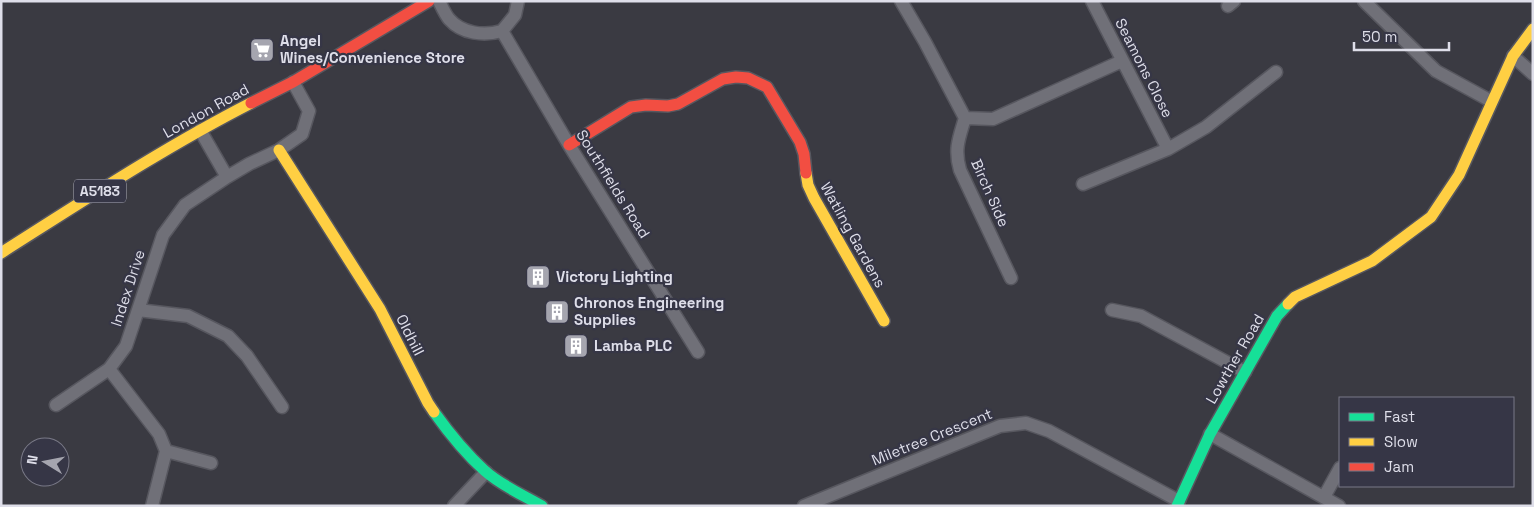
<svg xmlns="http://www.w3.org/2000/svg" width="1534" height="507" viewBox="0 0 1534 507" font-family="'Space Grotesk',sans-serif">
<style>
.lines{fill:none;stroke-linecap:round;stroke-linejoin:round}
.street-casing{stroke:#57575f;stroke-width:15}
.fast-casing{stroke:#57575f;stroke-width:14}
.slow-casing{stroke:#57575f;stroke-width:14}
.jam-casing{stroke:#57575f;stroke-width:14}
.street{stroke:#707078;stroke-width:12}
.fast{stroke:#16e098;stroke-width:11}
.slow{stroke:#ffcf43;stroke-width:11}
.jam{stroke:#f24e42;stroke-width:11}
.labels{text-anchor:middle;stroke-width:4.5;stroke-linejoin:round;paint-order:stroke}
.shield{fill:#363646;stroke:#acacb8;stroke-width:1}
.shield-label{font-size:14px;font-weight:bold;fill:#dedee9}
.poi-label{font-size:15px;font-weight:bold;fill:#dedee9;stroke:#363646;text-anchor:start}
.street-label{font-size:15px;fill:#dedee9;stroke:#363646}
</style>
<rect width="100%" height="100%" fill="#3a3a42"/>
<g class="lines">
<defs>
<path id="street" d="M439,1C442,7 445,14 449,19C462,34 484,36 502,31L515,15L518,1
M901,1L925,42L965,118L993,119L1122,61
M1092,1L1168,149
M1364,1L1436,71L1491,101
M1228,6L1234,1
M502,31L569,145L698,352
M1513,56L1533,74
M965,118C959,138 954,149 960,170L1011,278
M200,130L227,177
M1083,184L1168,149L1206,127L1276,72
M138,310L188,316L228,336L247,356L282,407
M1112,310L1141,316L1245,372
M109,369L159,434L166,451L152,506
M56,405L109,369L126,346L163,235L185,205L227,177L249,164L279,150L302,134L309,111L293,82
M1210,434L1339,506
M166,451L211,463
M1324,497L1340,468
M454,506L486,472
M804,506L1000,426L1026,423L1049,431L1179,501"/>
<path id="fast" d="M434,412C449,433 465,453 485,471C502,486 523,495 542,506
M1177,506L1210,434L1277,316L1288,304"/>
<path id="slow" d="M279,150L380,309L428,403L434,412
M806,173L808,185L814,198L884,321
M1,253C83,201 165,147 251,103
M1288,304L1295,297L1372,261L1431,217L1459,175L1513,56L1533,29"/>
<path id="jam" d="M251,103L293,82L429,1
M569,145L631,107L646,105L668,106L678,104L723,79L736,77L748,78L767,87L800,142L804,154L806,173"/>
</defs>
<use href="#street" class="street-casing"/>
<use href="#fast" class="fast-casing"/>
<use href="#slow" class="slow-casing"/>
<use href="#jam" class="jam-casing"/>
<use href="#street" class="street"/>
<use href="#fast" class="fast"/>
<use href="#slow" class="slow"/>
<use href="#jam" class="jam"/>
</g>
<defs>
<symbol id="supermarket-square" viewBox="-11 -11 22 22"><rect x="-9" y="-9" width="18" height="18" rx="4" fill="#a5a5af" stroke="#363646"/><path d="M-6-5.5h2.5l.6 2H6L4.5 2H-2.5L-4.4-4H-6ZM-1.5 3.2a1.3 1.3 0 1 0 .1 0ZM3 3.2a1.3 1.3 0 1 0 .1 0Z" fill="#fff"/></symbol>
<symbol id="building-square" viewBox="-11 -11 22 22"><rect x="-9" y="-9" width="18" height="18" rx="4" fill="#a5a5af" stroke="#363646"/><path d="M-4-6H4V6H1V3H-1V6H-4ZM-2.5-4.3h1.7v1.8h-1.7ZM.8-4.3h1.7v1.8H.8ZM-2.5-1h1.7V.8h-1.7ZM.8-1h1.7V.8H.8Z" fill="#fff"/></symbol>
</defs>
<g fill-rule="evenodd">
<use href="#supermarket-square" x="248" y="36" width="28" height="28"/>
<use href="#building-square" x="524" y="263" width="28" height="28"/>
<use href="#building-square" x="543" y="298" width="28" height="28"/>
<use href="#building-square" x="562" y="332" width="28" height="28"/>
</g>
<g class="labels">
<rect class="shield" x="74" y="179.5" width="52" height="23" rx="4"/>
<g class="shield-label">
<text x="100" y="196">A5183</text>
</g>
<g class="poi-label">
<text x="280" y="46">Angel<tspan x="280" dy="17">Wines/Convenience Store</tspan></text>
<text x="556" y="282">Victory Lighting</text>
<text x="574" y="308">Chronos Engineering<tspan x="574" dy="17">Supplies</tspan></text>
<text x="594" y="351">Lamba PLC</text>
</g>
<g class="street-label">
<text transform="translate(1144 68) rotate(63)" y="5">Seamons Close</text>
<text transform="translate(206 111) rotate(-29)" y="5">London Road</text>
<text transform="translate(613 184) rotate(58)" y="5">Southfields Road</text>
<text transform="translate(990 193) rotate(66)" y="5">Birch Side</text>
<text transform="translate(853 235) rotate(61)" y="5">Watling Gardens</text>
<text transform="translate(128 288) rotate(-72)" y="5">Index Drive</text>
<text transform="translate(410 335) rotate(63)" y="5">Oldhill</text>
<text transform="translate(1235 359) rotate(-60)" y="5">Lowther Road</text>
<text transform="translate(932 437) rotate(-22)" y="5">Miletree Crescent</text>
</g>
</g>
<rect width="1534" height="507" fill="none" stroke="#dedee9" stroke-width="5"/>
<rect x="1339" y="397" width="175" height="90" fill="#363646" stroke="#797987"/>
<rect x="1349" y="413" width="25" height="8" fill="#16e098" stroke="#797987"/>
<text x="1384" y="422" font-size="15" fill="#dedee9">Fast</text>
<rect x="1349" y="438" width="25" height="8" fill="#ffcf43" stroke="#797987"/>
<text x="1384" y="447" font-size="15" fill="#dedee9">Slow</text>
<rect x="1349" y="463" width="25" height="8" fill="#f24e42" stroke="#797987"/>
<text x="1384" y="472" font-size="15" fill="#dedee9">Jam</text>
<g transform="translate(45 462) rotate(280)"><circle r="24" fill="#363646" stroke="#797987"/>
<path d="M0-4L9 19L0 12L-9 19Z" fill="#a5a5af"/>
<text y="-8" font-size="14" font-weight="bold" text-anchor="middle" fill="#dedee9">N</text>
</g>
<path d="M1354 42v8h95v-8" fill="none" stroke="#dedee9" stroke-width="2.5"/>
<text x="1362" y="42" font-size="15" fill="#dedee9" stroke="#363646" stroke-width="4" paint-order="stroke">50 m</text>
</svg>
